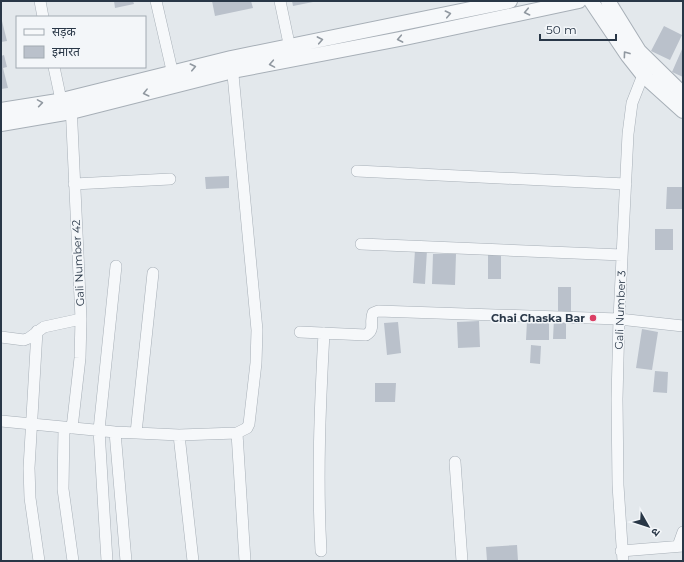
<svg xmlns="http://www.w3.org/2000/svg" width="684" height="562" viewBox="0 0 684 562" font-family="Montserrat,'Noto Sans Devanagari',sans-serif">
<style>
.building{fill:#bac1cb}
.lines{fill:none;stroke-linecap:round;stroke-linejoin:round}
.minor-casing{stroke:#a7afb7;stroke-width:12}
.tertiary-casing{stroke:#a7afb7;stroke-width:16}
.minor{stroke:#f6f8fa;stroke-width:11}
.tertiary{stroke:#f6f8fa;stroke-width:14}
.oneway{stroke:#9098a0}
.poi-dot{fill:#db3f65;stroke:#f3f6f9;stroke-width:1.5}
.labels{text-anchor:middle;stroke-width:3;stroke-linejoin:round;paint-order:stroke}
.street-label{font-size:11px;fill:#293747;stroke:#f3f6f9}
.poi-label{font-size:11px;font-weight:bold;fill:#293747;stroke:#f3f6f9;text-anchor:end}
</style>
<rect width="100%" height="100%" fill="#e3e8ec"/>
<path class="building" d="M114,1H133L134,4L115,8Z
M212,1H251L253,8L215,16Z
M292,1H313V2L293,6Z
M1,17L7,41L1,42Z
M664,26L682,35L670,60L651,51Z
M683,47V77L672,72Z
M4,55L7,67L3,68L8,88L1,89V56Z
M229,176V188L206,189L205,177Z
M667,187H683V209H666Z
M655,229H673V250H655Z
M415,250H427L425,284L413,283Z
M488,252H501V279H488Z
M433,254H456L455,285L432,284Z
M558,287H571V314H558Z
M554,318H566V339H553Z
M479,321L480,347L458,348L457,322Z
M527,321H549V340H526Z
M398,322L401,353L387,355L384,323Z
M642,329L658,332L652,370L636,368Z
M531,345L541,346L540,364L530,363Z
M655,371L668,372L667,393L653,392Z
M375,383H396L395,402H375Z
M517,545L518,561H487L486,547Z"/>
<g class="lines">
<defs>
<path id="minor" d="M40,1L43,17
M156,1L174,79
M280,1L291,53
M54,67L61,100
M71,104L81,319L80,358L72,428
M357,171L626,184
M74,184L170,179
M361,244L622,255
M37,331L29,468L30,498L39,561
M300,332L366,335C376,329 369,322 373,313L378,311L619,319L683,326
M1,337L24,340L29,338L44,327L81,319
M1,421L115,432L179,435L237,433L247,428L249,424L256,363L257,330L232,64
M64,428L63,489L73,561
M115,432L126,561
M136,433L153,273
M237,433L245,561
M179,435L193,561
M455,462L462,561
M678,546L683,532
M321,551C317,478 320,406 324,333
M621,551L683,546
M107,561L99,430L116,266
M623,561L618,485L617,399L619,319L628,134L632,103L643,75L649,70"/>
<path id="tertiary" d="M591,1L628,56L643,75L683,111
M608,1L639,51L683,94
M1,110L58,101L231,58L510,1
M1,124L71,112L233,71L405,38L579,1"/>
</defs>
<use href="#minor" class="minor-casing"/>
<use href="#tertiary" class="tertiary-casing"/>
<use href="#minor" class="minor"/>
<use href="#tertiary" class="tertiary"/>
</g>
<defs><path id="oneway-chevron" d="M-2-3.5L2.5 0L-2 3.5" fill="none" stroke-width="1.6" stroke-linecap="round" stroke-linejoin="round"/></defs>
<g class="oneway">
<use href="#oneway-chevron" transform="translate(527 12) rotate(168)"/>
<use href="#oneway-chevron" transform="translate(448 14) rotate(-12)"/>
<use href="#oneway-chevron" transform="translate(400 39) rotate(169)"/>
<use href="#oneway-chevron" transform="translate(320 40) rotate(-11)"/>
<use href="#oneway-chevron" transform="translate(626 54) rotate(-126)"/>
<use href="#oneway-chevron" transform="translate(272 64) rotate(170)"/>
<use href="#oneway-chevron" transform="translate(193 67) rotate(-13)"/>
<use href="#oneway-chevron" transform="translate(146 93) rotate(166)"/>
<use href="#oneway-chevron" transform="translate(40 103) rotate(-9)"/>
</g>
<circle class="poi-dot" cx="593" cy="318" r="4"/>
<g class="labels">
<g class="street-label">
<text transform="translate(78 263) rotate(-93)" y="4">Gali Number 42</text>
<text transform="translate(620 310) rotate(-88)" y="4">Gali Number 3</text>
</g>
<g class="poi-label">
<text x="585" y="322">Chai Chaska Bar</text>
</g>
</g>
<rect width="684" height="562" fill="none" stroke="#293747" stroke-width="4"/>
<rect x="16" y="16" width="130" height="52" fill="#f3f6f9" stroke="#a2aab2"/>
<rect x="24" y="29" width="20" height="6" fill="#f6f8fa" stroke="#a2aab2"/>
<text x="52" y="36" font-size="12" fill="#293747">सड़क</text>
<rect x="24" y="46" width="20" height="12" fill="#bac1cb" stroke="#a2aab2"/>
<text x="52" y="56" font-size="12" fill="#293747">इमारत</text>
<g transform="translate(648 526) rotate(129)" stroke="#f3f6f9" stroke-width="3" paint-order="stroke">
<path d="M0-3L7 15L0 10L-7 15Z" fill="#293747"/>
<text y="-6" font-size="11" font-weight="bold" text-anchor="middle" fill="#293747">उ</text>
</g>
<path d="M540 34v6h76v-6" fill="none" stroke="#293747" stroke-width="2"/>
<text x="546" y="34" font-size="12" fill="#293747" stroke="#f3f6f9" stroke-width="3" paint-order="stroke">50 m</text>
</svg>
